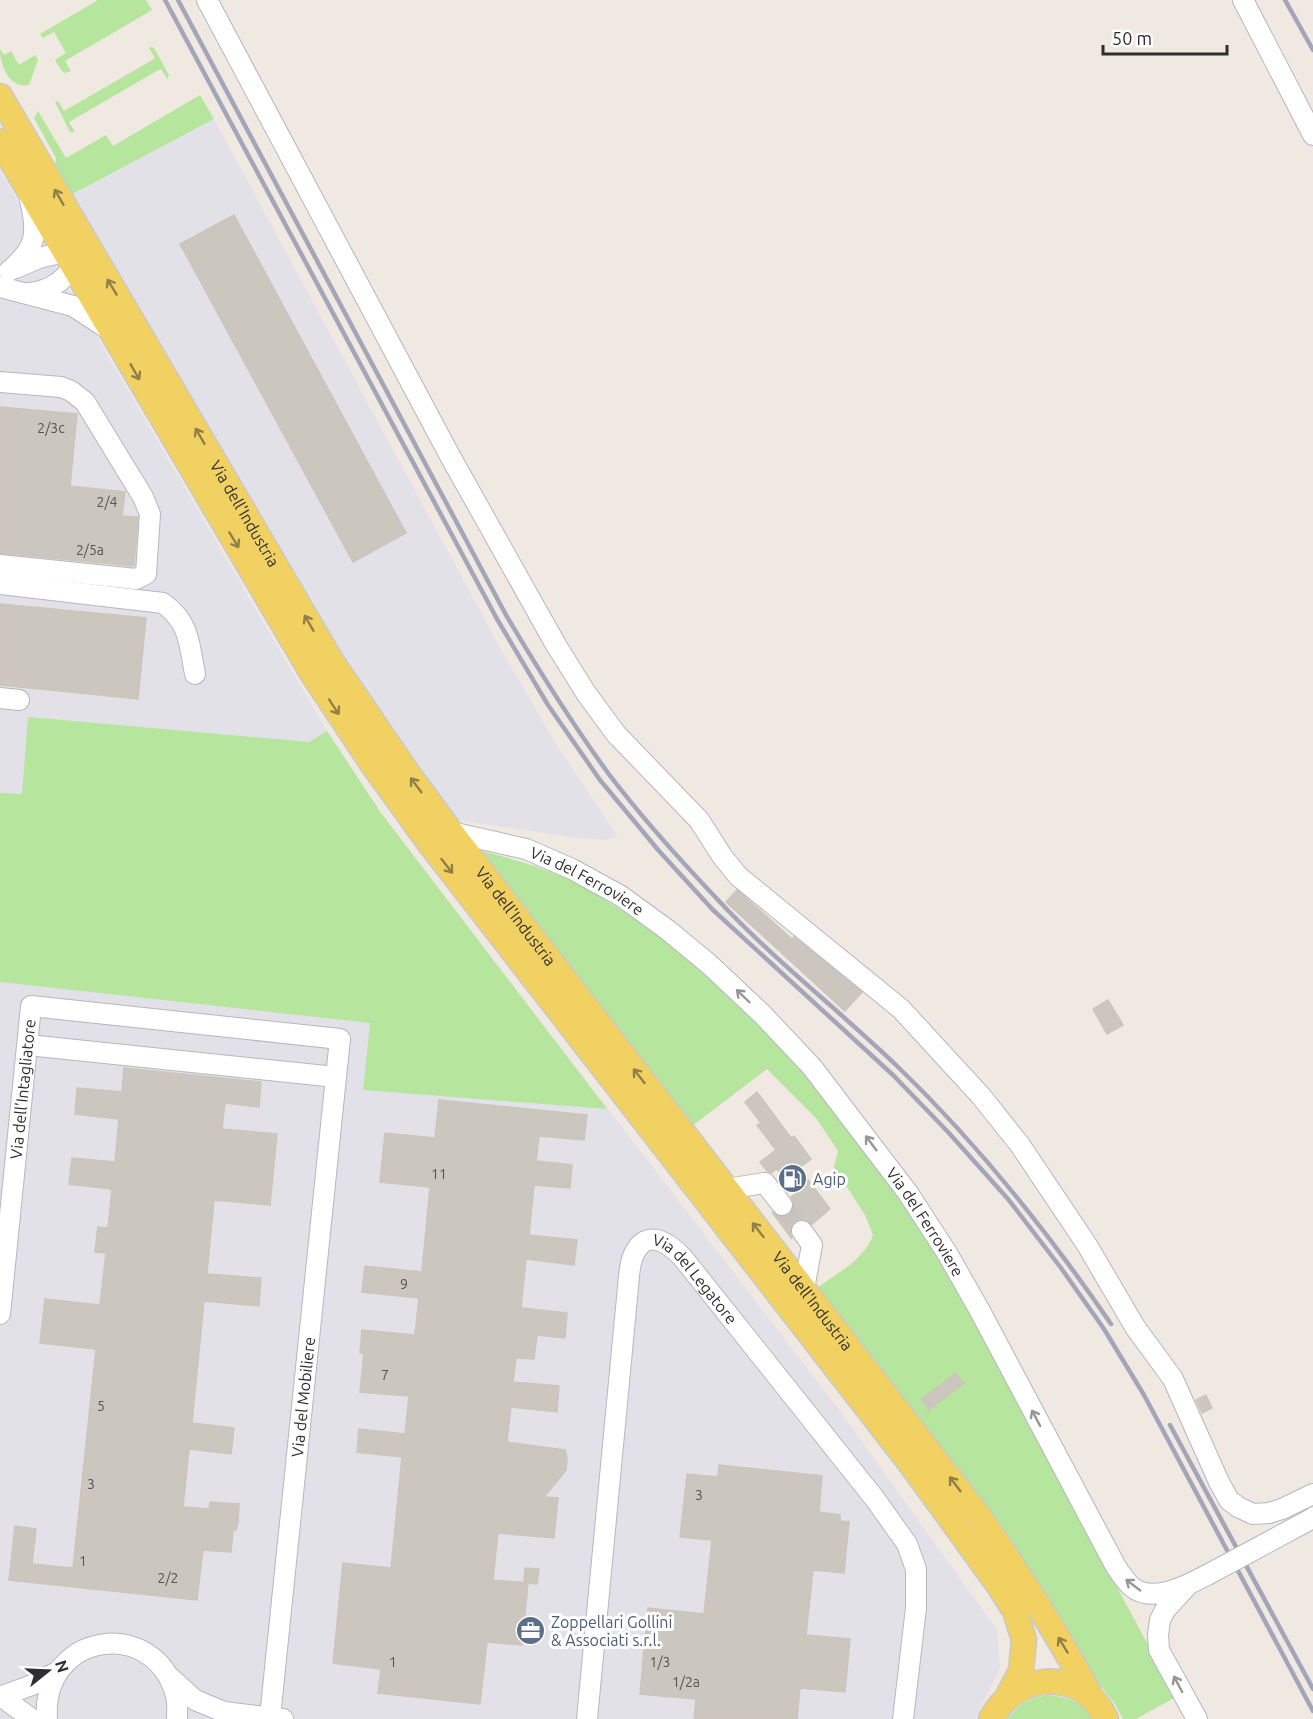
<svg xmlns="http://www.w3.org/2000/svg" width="1313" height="1719" viewBox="0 0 1313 1719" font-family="Ubuntu,sans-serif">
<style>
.industrial{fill:#e3e1e8}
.green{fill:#b6e59e}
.building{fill:#cbc7bf;stroke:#cbc5ba;stroke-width:1.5}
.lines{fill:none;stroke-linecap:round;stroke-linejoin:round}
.minor-tunnel{stroke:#c8c4bd;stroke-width:20;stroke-dasharray:20 10;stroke-linecap:butt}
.minor-casing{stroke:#b4b7c1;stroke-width:22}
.major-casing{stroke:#c9c9c9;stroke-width:27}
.minor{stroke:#fff;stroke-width:20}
.major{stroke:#f2d163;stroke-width:24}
.rail{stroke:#a3a6b8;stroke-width:4.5}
.minor-bridge-casing{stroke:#b4b7c1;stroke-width:22;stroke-linecap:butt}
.minor-bridge{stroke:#fff;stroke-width:20}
.oneway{stroke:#908048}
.oneway2{stroke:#969696}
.labels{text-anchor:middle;stroke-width:6;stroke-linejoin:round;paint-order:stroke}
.number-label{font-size:14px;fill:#555452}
.street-label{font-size:16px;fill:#2e2e2e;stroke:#fff}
.service-label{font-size:16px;fill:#4e5e75;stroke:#fff;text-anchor:start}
</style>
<rect width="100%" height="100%" fill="#efe9e1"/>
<path class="industrial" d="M214,119L503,653L556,744L618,837L603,840L578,838L457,820L375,707L300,589L71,196Z
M0,171L327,731L381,813L840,1411L997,1630L1000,1668L975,1719H0Z"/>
<path class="green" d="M98,0H146L152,10L65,61L71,71L65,73L62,71L55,60L66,53L54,32L43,38L40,34Z
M151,47L154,48L169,75L168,78L167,79L161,69L155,72L69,122L75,132H70L55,102L58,101L64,111L149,62L155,58L149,48Z
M0,49L4,55L11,51L19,65L35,55L38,60L29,85C9,89 0,65 0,49Z
M200,95L214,119L71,195L55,167L56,158L34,118L38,111L66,158L106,135L113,146Z
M28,717L309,742L327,731L381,813L607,1109L363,1090L370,1023L0,982V793L22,794Z
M479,850C508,858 537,865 565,878C588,888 610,903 632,917C764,1004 860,1139 947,1270L1176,1697L1136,1719H1123L1115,1704L1097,1681L1044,1595L817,1288C836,1274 865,1259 873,1235L865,1215L834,1167L838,1151L816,1118L767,1069L692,1126Z
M1048,1695C1067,1697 1082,1702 1092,1719H1007C1019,1704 1029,1698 1048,1695Z"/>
<path class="building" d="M234,215L406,533L353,562L180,244Z
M0,407L77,414L70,486L125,492L122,516L138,517L134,566L0,553Z
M0,604L146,618L138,699L0,685Z
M737,890L792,939L794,937L862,992L845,1011L726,902Z
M1108,1000L1123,1025L1107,1034L1093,1009Z
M124,1068L261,1082L259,1107L225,1103L222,1129L277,1134L270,1205L214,1200L207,1274L261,1278L259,1306L204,1301L192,1423L234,1428L231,1454L189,1449L183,1507L209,1509L210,1502L239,1504L238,1523L236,1530H233L231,1552L203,1550L197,1600L9,1580L15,1526L36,1529L32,1564L73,1568L96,1349L40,1343L45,1299L100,1305L106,1253L95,1252L98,1227L108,1228L112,1189L69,1184L72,1158L115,1162L119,1119L75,1114L77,1088L122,1092Z
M757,1092L791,1138L794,1136L811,1159L799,1168L830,1209L812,1224L801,1219L795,1222L790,1232L792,1239L772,1212L778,1216L789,1215L793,1209L794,1203L791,1197L796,1194L777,1169L771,1173L767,1171L760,1162L776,1150L757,1125L761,1123L745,1102Z
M439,1100L587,1115L584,1140L539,1136L536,1161L572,1165L570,1188L534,1185L529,1235L577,1240L574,1265L526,1259L521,1308L567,1313L565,1338L537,1335L534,1359L516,1358L513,1382L559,1386L557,1412L511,1407L507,1442L565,1450L567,1458L566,1470L544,1497L558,1498L554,1538L498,1533L493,1580L528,1583L522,1645L487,1642L480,1704L378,1693L381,1669L333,1663L343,1563L391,1568L402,1457L357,1452L359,1429L405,1434L409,1396L360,1392L364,1353H360L362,1330L415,1335L419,1298L362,1292L365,1266L422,1272L430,1187L380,1182L385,1133L435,1138Z
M956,1373L964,1383L929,1410L921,1400Z
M1206,1395L1212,1408L1202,1413L1196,1400Z
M719,1465L822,1476L819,1512L840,1515V1521L849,1522L844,1573L813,1570L806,1635L850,1639L845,1692L800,1688L797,1719H694L696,1699L640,1694L648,1608L704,1614L712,1540L680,1537L687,1474L718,1477Z
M525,1568L539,1569L537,1584L524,1583Z"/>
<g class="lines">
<path class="minor-tunnel" d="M782,1205L802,1231"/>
<defs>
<g id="minor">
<path d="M207,0L450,456L556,645L586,693L616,734L699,820L722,856L738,876L901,1009L981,1096L1020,1145L1087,1245L1135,1327L1173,1379L1219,1482L1229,1500L1238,1507L1253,1514L1269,1513L1282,1509L1313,1494"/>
<path d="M1243,0L1313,135"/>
<path d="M16,268L39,258L77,249"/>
<path d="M9,271C37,248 38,233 30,200"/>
<path d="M0,287L73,306L108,329"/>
<path d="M29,293C54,291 67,277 81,257"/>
<path d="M0,382L61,387L71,391L85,402L143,497L150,514L146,574L136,579L0,565"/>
<path d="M0,584L163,603C190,623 189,643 195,674"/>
<path d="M0,698L19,700"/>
<path id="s1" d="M451,832L526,849L572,869L621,896L669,931L710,965L763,1015L812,1067L908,1193L947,1253L980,1311L1115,1565C1120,1573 1125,1581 1132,1587C1153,1604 1188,1585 1207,1575"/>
<path d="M28,1045L336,1077L270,1717"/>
<path d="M726,1189L765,1183L782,1205"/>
<path d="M802,1231L812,1245L804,1289"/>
<path id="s2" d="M0,1314L31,1006L340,1039L336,1077"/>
<path d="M1188,1585L1165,1610L1160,1620L1158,1635L1159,1650L1197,1719"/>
<path d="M171,1678L195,1700L224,1712L283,1719"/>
<path d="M0,1697L32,1685L57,1672"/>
<path d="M2,1697L32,1719"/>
<path d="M47,1719C41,1632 155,1615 176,1696C178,1703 177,1712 177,1719"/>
<path id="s3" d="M587,1719L628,1287C629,1277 629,1264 634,1254C647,1227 669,1243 683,1258L875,1499L907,1544L916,1569V1608L903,1719"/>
</g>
<g id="major">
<path id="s4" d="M0,96L332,662L409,775L451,832L978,1515C1019,1574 1058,1633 1091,1697"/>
<path d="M0,141L310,670L373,765L430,844L913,1467L997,1583L1015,1611L1024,1640L1021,1671L1009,1694"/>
<path d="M991,1719C1016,1671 1083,1667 1106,1719"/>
</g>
</defs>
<use href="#minor" class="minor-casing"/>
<use href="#major" class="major-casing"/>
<use href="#minor" class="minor"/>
<use href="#major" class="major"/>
<path class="rail" d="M165,0L497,619L548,705L600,780L659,851L713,910L893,1075L948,1132L1008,1199L1061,1268L1104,1329L1144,1395L1313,1711
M178,0L506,615C538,669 571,722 608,773C642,818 680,860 719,901C774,960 840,1011 898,1067C979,1145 1048,1232 1111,1324
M1285,0L1313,50
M1170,1425L1313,1689"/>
<defs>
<path id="minor-bridge" d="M1207,1575L1313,1518"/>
</defs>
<use href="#minor-bridge" class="minor-bridge-casing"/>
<use href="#minor-bridge" class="minor-bridge"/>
</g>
<defs><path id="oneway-shaft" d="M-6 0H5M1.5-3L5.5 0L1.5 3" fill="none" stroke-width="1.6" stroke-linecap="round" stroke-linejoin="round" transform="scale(1.5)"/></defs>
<g class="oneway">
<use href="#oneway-shaft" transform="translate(59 197) rotate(-120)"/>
<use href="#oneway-shaft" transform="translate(112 287) rotate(-121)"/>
<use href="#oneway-shaft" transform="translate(135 372) rotate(60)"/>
<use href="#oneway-shaft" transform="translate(200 436) rotate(-120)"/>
<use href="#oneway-shaft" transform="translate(234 540) rotate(59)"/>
<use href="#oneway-shaft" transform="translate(309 623) rotate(-120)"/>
<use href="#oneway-shaft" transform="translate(334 707) rotate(57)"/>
<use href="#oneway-shaft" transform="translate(416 785) rotate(-127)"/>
<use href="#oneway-shaft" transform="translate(447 866) rotate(52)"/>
<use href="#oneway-shaft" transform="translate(639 1076) rotate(-128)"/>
<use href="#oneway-shaft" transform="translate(758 1230) rotate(-128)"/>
<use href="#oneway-shaft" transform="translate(955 1484) rotate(-127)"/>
<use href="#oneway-shaft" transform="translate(1063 1645) rotate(-121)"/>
</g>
<g class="oneway2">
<use href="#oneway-shaft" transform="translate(743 996) rotate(-136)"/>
<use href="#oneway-shaft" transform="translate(871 1143) rotate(-127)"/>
<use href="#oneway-shaft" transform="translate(1036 1418) rotate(-118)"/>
<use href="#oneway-shaft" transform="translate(1133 1585) rotate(-143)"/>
<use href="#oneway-shaft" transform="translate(1178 1684) rotate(-118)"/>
</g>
<defs>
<symbol id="fuel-disc" viewBox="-11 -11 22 22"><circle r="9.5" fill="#5c6f8a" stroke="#fff"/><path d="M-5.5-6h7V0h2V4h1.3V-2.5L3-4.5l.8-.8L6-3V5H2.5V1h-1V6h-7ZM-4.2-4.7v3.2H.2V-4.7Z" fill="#fff"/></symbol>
<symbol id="office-disc" viewBox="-11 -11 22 22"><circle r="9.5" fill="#5c6f8a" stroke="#fff"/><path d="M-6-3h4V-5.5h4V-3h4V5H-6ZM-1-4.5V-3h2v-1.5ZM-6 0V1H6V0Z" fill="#fff"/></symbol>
</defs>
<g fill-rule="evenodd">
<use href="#fuel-disc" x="776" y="1162" width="33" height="33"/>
<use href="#office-disc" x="514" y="1614" width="33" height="33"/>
</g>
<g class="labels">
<g class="number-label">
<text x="51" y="433">2/3c</text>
<text x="107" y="507">2/4</text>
<text x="90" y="555">2/5a</text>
<text x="439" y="1179">11</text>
<text x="404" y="1289">9</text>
<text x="385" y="1380">7</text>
<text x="101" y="1411">5</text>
<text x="91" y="1489">3</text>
<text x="699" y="1500">3</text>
<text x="83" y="1566">1</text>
<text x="168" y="1583">2/2</text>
<text x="393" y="1667">1</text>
<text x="660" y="1667">1/3</text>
<text x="686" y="1687">1/2a</text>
</g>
<g class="street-label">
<text dy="6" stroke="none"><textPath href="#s4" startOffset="484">Via dell'Industria</textPath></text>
<text dy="6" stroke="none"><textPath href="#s1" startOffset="146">Via del Ferroviere</textPath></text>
<text dy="6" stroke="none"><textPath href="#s4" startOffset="970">Via dell'Industria</textPath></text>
<text dy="6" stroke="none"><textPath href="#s2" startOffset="226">Via dell'Intagliatore</textPath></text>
<text dy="6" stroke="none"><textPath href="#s1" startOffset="632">Via del Ferroviere</textPath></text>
<text dy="6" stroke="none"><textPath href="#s3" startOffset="552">Via del Legatore</textPath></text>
<text dy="6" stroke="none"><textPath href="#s4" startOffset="1456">Via dell'Industria</textPath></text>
<text transform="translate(303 1397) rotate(-84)" y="6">Via del Mobiliere</text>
</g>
<g class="service-label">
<text x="813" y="1185">Agip</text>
<text x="551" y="1628">Zoppellari Gollini<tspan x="551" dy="18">&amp; Associati s.r.l.</tspan></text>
</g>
</g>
<g transform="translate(48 1671) rotate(72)" stroke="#ffffff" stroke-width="4.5" paint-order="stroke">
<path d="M0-4.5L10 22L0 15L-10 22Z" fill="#2e2e2e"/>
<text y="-9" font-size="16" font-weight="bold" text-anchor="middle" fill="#2e2e2e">N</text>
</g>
<path d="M1103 45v9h124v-9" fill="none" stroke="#2e2e2e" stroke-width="3"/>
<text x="1112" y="45" font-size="18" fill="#2e2e2e" stroke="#ffffff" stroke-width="4.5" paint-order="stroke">50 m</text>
</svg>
